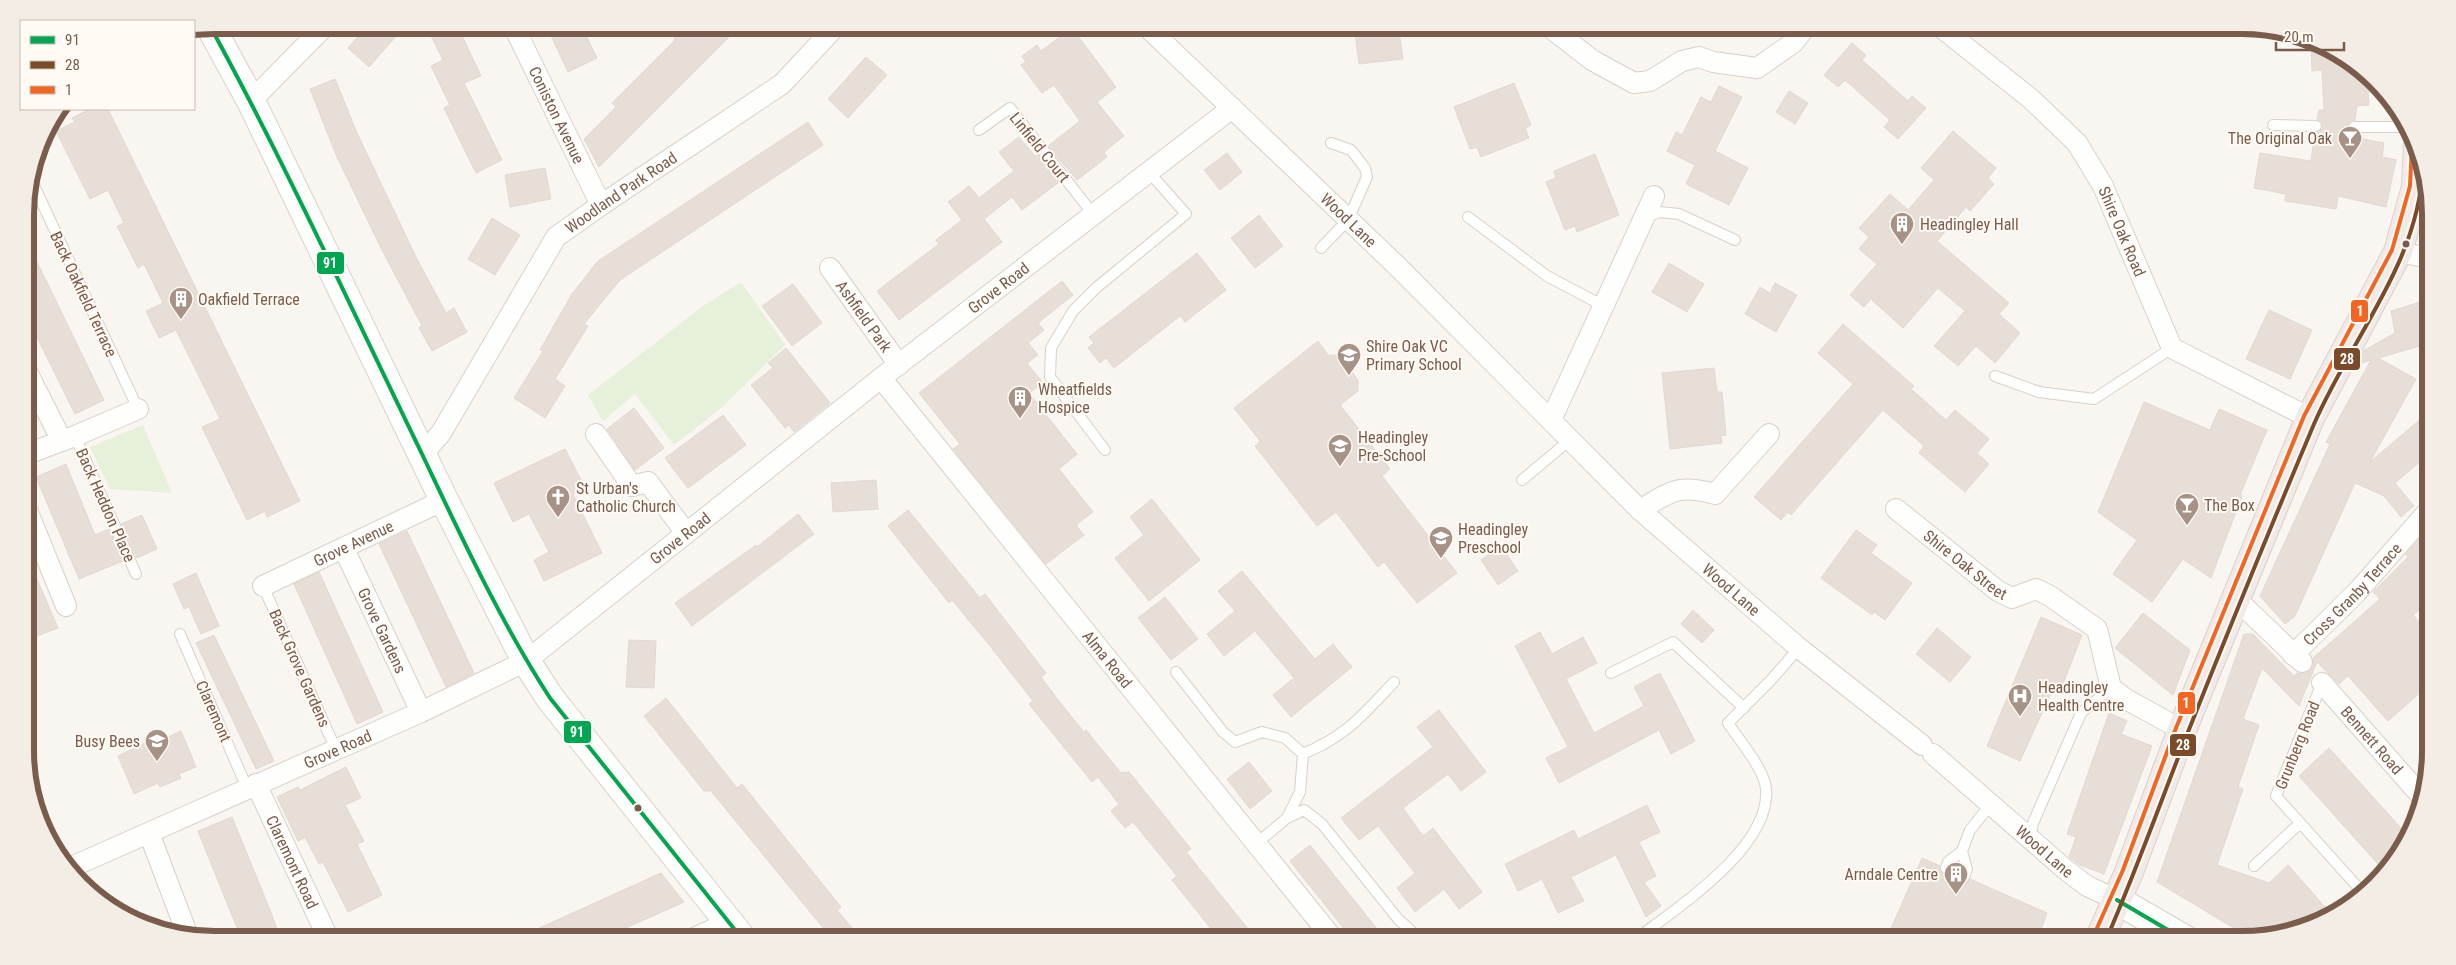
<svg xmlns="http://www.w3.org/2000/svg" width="2456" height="965" viewBox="0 0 2456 965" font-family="'Roboto Condensed',sans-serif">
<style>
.green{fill:#e7f0db}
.building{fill:#e6ded7;stroke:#e2d8d2}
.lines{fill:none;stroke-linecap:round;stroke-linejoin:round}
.lane-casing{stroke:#d7d1cb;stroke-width:12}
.street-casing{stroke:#d7d1cb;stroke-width:22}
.secondary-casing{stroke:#d9d2cb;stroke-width:30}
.highway-casing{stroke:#dad1cc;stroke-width:30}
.lane{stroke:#fefefd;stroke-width:10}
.street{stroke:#fefefd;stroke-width:20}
.secondary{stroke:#fefefd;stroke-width:28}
.highway{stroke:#f2eae7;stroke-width:28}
.bus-1-casing{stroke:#fffaf3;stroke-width:8}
.bus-2-casing{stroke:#fffaf3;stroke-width:8}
.bus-3-casing{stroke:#fffaf3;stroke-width:8}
.bus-1{stroke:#00a651;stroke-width:4}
.bus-2{stroke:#7a4b2a;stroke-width:4}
.bus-3{stroke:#f26522;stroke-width:4}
.bus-dot{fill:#7a5c4d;stroke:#fffaf3;stroke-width:2}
.labels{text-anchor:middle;stroke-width:4;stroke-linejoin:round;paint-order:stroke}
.street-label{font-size:16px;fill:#7a5c4d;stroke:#fffaf3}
.poi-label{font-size:16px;fill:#7a5c4d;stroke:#fffaf3;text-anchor:start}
.rim{fill:none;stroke:#7a5c4d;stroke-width:6}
.line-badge{stroke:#fffaf3;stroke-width:2}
.badge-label{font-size:14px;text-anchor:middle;font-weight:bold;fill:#fff}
</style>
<rect width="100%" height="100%" fill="#f9f5f0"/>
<path class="green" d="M741,282L785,345L720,409L674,445L635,394L603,421L588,395L703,306Z
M143,425L172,493L110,489L90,447Z"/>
<path class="building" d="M368,25H388L398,34L369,67L348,48Z
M453,25H457L481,76L464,83L502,160L476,173L444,108L450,105L431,66L443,60L431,36Z
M546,25H581L597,58L568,72Z
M687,25H741L599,167L584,139L616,107L612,103L675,40L674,38Z
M1354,25H1398L1403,59L1359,64Z
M1072,28L1116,87L1097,102L1124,136L1104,152L1107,157L1077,180L1048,146L1080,121L1054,85L1042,93L1021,65L1026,62L1022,56L1037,45L1041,51Z
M2311,39L2357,64L2384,91L2368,92L2369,105L2357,106L2355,120L2350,121L2347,127L2353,134L2352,137L2384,143L2382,157L2396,160L2386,207L2338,196L2336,209L2285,201L2286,194L2254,188L2260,153L2311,161L2315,133L2320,132L2323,127L2322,122L2317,119L2319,110H2324L2322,70L2312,71Z
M1852,43L1866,55L1862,60L1908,101L1912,96L1926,108L1898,139L1884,127L1890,120L1845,80L1838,87L1824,75Z
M866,57L887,75L848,118L828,99Z
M335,79L357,133L417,259L446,313L454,308L467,332L432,351L419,328L422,326L382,250L337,157L310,89Z
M1514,83L1531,125L1525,128L1529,138L1481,157L1477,147L1470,149L1454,107Z
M1719,86L1742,97L1715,151L1748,168L1729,205L1686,184L1695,165L1667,151L1676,132L1682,135L1701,97L1711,102Z
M1789,91L1808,103L1795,124L1776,112Z
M90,109H108L300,501L267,517L265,511L247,520L202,427L220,419L176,330L159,338L146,311L163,303L144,264L138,268L117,226L124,223L108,190L90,199L56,131L75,122L72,118Z
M808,122L823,145L620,280L584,324L588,326L555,379L565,386L545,418L514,398L543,351L540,350L572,294L598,261Z
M1953,131L1996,168L1988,178L1994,184L1970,211L1966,207L1937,241L2009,303L1999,314L2020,333L1995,363L1976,346L1958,366L1934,346L1965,311L1938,288L1903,328L1871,299L1864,307L1850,295L1877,264L1859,249L1869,237L1859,228L1890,194L1908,210L1934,180L1921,168Z
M1019,137L1035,156L1038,154L1059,182L1022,210L1012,197L984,219L1002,242L899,320L877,291L939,244L936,240L962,220L948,202L969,186L979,198L1014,171L999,152Z
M1227,153L1242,172L1220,190L1204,170Z
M1595,154L1619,215L1577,232L1575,226L1565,230L1546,182L1556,178L1554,171Z
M545,168L551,199L510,207L505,175Z
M1259,215L1283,246L1255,268L1231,238Z
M492,218L520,235L495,275L468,259Z
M26,239L104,400L75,414L26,315Z
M1197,253L1226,290L1185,322L1180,316L1114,368L1106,358L1100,363L1088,348L1094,343L1089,337Z
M1669,263L1704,284L1687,312L1652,292Z
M1062,281L1073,295L1038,323L1044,330L1028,343L1038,355L1027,363L1043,383L1029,393L1077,454L1059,469L1093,512L1076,525L1084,535L1046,564L953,449L960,444L919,393Z
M1775,283L1797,295L1776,332L1745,314L1760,287L1770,293Z
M793,284L822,323L792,346L762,306Z
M2430,299V343L2378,358L2416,379L2370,462L2430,411V453L2395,483L2414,506L2401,517L2384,496L2355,483L2295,616L2285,624L2260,596L2330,444L2326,442L2371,360L2356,365L2363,351L2395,333L2391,311Z
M2269,310L2312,330L2290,379L2246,359Z
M1843,324L1914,386L1911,389L1946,420L1955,410L1989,439L1977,453L1989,464L1965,492L1919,453L1924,446L1883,410L1791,515L1788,512L1781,520L1754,497L1853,384L1818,353Z
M1318,341L1328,355H1339L1358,380V391L1340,405L1390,469L1382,476L1457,573L1417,603L1384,562L1378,567L1336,512L1317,526L1255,446L1260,441L1234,408Z
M786,348L830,403L794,432L789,425L785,428L751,385L773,368L768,363Z
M1714,368L1717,392H1722L1726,435L1721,436L1722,443L1670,449L1662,373Z
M2144,402L2210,430L2219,409L2267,430L2240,495L2242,496L2211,578L2183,559L2152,602L2113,574L2137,540L2098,512Z
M634,408L664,448L635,470L607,429Z
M723,415L746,445L688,488L665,458Z
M565,449L585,488L573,494L602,553L544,581L534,560L549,552L529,514L513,522L494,483Z
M66,464L95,535L109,529L123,561L79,579L36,477Z
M876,480L878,509L833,512L831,483Z
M1152,499L1200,560L1149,601L1115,558L1144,535L1130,517Z
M908,510L980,598L985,594L1046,673L1041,677L1062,705L1084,732L1086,730L1121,773L1129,772L1191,849L1186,852L1257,940H1220L1172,880L1177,876L1133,822L1125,828L1111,811L1119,804L1098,777L1092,782L1029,704L1033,701L990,646L952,600L949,603L888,526Z
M798,514L814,534L692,626L675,603L756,545L757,547Z
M142,515L157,549L137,558L121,524Z
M1856,530L1877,545L1871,553L1912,583L1885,620L1874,612L1872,615L1821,578Z
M407,531L474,673L446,687L379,544Z
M2419,539L2430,552L2431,601L2413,615L2431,635V683L2388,721L2348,676L2339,684L2317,662L2299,706L2262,668L2243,719L2259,725L2238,787L2243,789L2217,865L2269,883L2288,865L2332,915L2304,930L2254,940L2157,882L2244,634H2253L2294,676L2297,673H2306L2313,665V658L2380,599L2373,592L2408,557L2406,554Z
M1501,546L1518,571L1498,585L1481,560Z
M27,556L58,628L32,638L28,627Z
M1242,571L1315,659L1333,644L1352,667L1291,717L1273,695L1294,678L1255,631L1224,656L1207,634L1235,611L1218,591Z
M319,572L383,712L357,724L294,584Z
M196,573L219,626L201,634L189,607L184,609L173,584Z
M1165,597L1198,639L1171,660L1138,618Z
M1693,610L1714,630L1702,643L1681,624Z
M2143,613L2190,650L2173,695L2115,648Z
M2041,617L2082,635L2061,689L2054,687L2020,761L1987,746Z
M1937,628L1971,657L1950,682L1916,654Z
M1540,632L1552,654L1583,637L1597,663L1566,679L1594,733L1644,706L1634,687L1660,673L1695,741L1671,754L1659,730L1559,783L1546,758L1568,747L1515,646Z
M214,635L274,761L256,769L196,643Z
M629,640L656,641L654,688L626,687Z
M666,698L737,788L742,784L841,907L837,910L862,940H833L711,791H704L644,716Z
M1439,710L1486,772L1461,791L1448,774L1403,808L1423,836L1433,828L1482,892L1459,909L1444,889L1415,912L1397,888L1415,873L1378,826L1359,840L1341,818L1433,747L1417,727Z
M2109,713L2127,721L2121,734L2152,746L2104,874L2080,865L2069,857L2076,837L2067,834Z
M181,731L196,767L179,774L181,778L160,787L158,783L134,794L118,756L166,733L168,737Z
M2329,748L2408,836L2392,866L2386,873L2299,776Z
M1249,762L1272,791L1250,809L1227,779Z
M346,767L361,798L345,805L364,841L357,844L382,895L348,912L323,862L319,864L305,837L298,841L277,797L298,787L300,790Z
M1647,805L1660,832L1639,842L1656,876L1644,882L1661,906L1646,917L1616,855L1571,877L1584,901L1558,913L1542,879L1518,891L1505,864L1574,830L1578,839Z
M232,817L270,910L281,940H242L212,866L198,831Z
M1310,845L1386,940H1353L1290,861Z
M1922,858L1940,866L1939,870L1943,874L1948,875L1952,871L1958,874L1957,879L1961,883L1966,884L1970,879L2047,913L2037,940H1957L1937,932L1934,940H1886Z
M661,873L684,902L599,940H513Z"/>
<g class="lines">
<defs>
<path id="lane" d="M2273,125L2316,126
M2354,127H2409
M979,130L1010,108L1093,214
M31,179L138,409
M1468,217L1547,276L1602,305
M1646,217L1659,212L1679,214L1735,240
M1321,248L1348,220L1367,177L1365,168L1351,150L1331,143
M1995,376L2039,392L2094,399L2172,348
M75,436L136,574
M1105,450L1050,377L1051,348L1073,311L1096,288L1186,214L1149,172
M1522,480L1571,439
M263,586L336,750
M180,634L247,788
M1176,672L1223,732L1235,742L1262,732L1285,738L1303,754
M1611,673L1673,642L1744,708
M2322,683L2276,796L2364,894
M1287,818L1300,792L1303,754C1346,736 1362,716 1394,682
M2030,838L2033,823L2081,713L2111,688
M1257,843L1287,818L1304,810L1322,824L1398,919L1421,940
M1962,851L1970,830L1991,804
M2254,866L2300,823
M1946,868L1948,862L1962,851L1967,869L1964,877
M677,940L724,919
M1635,940C1676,908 1771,848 1766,789C1765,770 1739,740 1728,723L1771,680L1799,648"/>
<g id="street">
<path id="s1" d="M513,25L601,205"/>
<path id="s2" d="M1145,25L1396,265L1640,510L1799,648L1922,745"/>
<path d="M1547,25L1592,60L1634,83L1650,81L1682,61L1699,57L1713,62L1757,68L1793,43L1807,25"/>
<path id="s3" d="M1938,25L2031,99L2077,143L2103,186L2172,348L2310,418"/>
<path d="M251,101L326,25"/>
<path d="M2398,252L2430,258"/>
<path id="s4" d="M830,268L899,365"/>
<path d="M26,370L62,441"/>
<path id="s5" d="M881,378L1334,940"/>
<path d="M1551,420L1654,196"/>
<path d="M596,434L632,486L648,482L686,533"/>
<path d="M27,454L75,436L138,409"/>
<path id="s6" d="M422,455L441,433L556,237L601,205L782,84L837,25"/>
<path id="s7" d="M1896,509L1998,591L2012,598L2036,589L2050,596L2097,629L2111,688L2126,699L2182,730"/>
<path d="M27,510L66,606"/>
<path d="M1640,510C1671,491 1678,484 1715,494L1769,434"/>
<path id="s8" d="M344,549L421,712"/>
<path id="s9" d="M263,586L444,500"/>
<path d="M2235,598L2302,662"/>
<path id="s10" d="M2293,655L2357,592L2430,509"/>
<path id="s11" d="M2322,683L2423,798"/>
<path id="s12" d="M1933,754L2066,870L2087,886L2117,900"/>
<path id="s13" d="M256,784L329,940"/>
<path d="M149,833L188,936"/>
<path id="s14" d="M67,869L421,712L526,661L881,378L1232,108"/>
</g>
<path id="secondary" d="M210,26L251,101L444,500L526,661L550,698L743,940
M2117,900L2186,940"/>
<path id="highway" d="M2099,940L2129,872L2182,730L2310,418L2398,252L2416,187L2418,145"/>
</defs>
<use href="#lane" class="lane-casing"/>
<use href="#street" class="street-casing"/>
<use href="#secondary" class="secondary-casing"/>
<use href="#highway" class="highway-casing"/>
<use href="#lane" class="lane"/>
<use href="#street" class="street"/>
<use href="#secondary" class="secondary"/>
<use href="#highway" class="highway"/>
<defs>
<path id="bus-1" d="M210,26C286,165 352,310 422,454C461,536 500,621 550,698L743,940
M2117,900L2185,940"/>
<path id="bus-2" d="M2106,940C2136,871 2161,801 2188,732C2229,629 2271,526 2314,424C2351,338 2419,263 2423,166"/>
<path id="bus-3" d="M2093,937L2123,870L2176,728L2304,416L2392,250L2410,186L2412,145"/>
</defs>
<use href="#bus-1" class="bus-1-casing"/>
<use href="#bus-2" class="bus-2-casing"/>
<use href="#bus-3" class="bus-3-casing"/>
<use href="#bus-1" class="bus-1"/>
<use href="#bus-2" class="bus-2"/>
<use href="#bus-3" class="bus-3"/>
</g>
<defs>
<symbol id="bar-pin" viewBox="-11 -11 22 30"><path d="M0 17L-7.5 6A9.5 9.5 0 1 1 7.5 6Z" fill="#a69286" stroke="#fffaf3"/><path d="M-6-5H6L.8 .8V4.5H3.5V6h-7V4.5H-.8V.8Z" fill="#fff"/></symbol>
<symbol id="building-pin" viewBox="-11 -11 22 30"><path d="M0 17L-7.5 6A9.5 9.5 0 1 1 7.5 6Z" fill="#a69286" stroke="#fffaf3"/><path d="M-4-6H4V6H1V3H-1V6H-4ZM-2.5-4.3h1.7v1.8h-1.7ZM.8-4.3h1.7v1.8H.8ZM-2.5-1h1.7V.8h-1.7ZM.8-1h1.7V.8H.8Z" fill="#fff"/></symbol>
<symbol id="school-pin" viewBox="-11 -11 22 30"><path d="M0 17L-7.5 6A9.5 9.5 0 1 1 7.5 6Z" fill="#a69286" stroke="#fffaf3"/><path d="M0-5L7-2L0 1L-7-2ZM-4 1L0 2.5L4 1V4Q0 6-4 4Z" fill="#fff"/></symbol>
<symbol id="church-pin" viewBox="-11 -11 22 30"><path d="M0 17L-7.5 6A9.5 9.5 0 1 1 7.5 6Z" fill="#a69286" stroke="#fffaf3"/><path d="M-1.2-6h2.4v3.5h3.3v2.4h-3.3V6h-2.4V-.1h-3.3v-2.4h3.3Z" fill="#fff"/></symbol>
<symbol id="hospital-pin" viewBox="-11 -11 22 30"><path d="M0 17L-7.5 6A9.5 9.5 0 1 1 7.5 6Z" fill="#a69286" stroke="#fffaf3"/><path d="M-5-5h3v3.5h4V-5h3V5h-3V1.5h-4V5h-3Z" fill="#fff"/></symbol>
</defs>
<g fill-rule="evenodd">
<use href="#bar-pin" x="2336" y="124" width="28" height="38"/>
<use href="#building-pin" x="1888" y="210" width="28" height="38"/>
<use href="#building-pin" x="167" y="285" width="28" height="38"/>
<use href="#school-pin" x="1335" y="341" width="28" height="38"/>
<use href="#building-pin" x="1006" y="384" width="28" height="38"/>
<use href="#school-pin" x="1326" y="432" width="28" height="38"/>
<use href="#church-pin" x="544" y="483" width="28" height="38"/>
<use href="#bar-pin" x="2173" y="491" width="28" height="38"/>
<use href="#school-pin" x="1427" y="524" width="28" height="38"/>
<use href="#hospital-pin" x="2006" y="682" width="28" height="38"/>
<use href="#school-pin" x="143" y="727" width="28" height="38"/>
<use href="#building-pin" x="1942" y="860" width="28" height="38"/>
</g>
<g class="bus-dot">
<circle cx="2406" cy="244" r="4.5"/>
<circle cx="638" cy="808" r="4.5"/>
</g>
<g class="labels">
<g class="street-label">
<text dy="6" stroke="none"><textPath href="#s1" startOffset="100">Coniston Avenue</textPath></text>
<text transform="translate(1040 147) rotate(51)" y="6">Linfield Court</text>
<text dy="6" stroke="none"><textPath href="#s6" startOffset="335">Woodland Park Road</textPath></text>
<text dy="6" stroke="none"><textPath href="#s2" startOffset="282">Wood Lane</textPath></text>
<text dy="6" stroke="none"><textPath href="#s3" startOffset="282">Shire Oak Road</textPath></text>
<text dy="6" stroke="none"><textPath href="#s14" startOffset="1106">Grove Road</textPath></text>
<text transform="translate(84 294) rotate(65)" y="6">Back Oakfield Terrace</text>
<text dy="6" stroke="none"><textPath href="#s4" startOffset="59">Ashfield Park</textPath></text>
<text transform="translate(106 505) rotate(66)" y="6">Back Heddon Place</text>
<text dy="6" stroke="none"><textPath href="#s14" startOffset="701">Grove Road</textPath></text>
<text dy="6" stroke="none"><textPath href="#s9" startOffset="100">Grove Avenue</textPath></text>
<text dy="6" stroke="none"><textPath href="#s7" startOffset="89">Shire Oak Street</textPath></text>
<text dy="6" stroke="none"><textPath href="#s2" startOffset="814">Wood Lane</textPath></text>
<text dy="6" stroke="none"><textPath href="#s10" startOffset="85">Cross Granby Terrace</textPath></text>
<text dy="6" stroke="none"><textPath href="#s8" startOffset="90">Grove Gardens</textPath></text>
<text dy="6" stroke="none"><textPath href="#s5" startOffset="361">Alma Road</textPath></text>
<text transform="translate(300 668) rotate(66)" y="6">Back Grove Gardens</text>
<text transform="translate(214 711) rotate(66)" y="6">Claremont</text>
<text dy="6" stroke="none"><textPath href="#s11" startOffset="76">Bennett Road</textPath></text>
<text transform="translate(2297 745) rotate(-68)" y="6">Grunberg Road</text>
<text dy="6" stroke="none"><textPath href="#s14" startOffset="296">Grove Road</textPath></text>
<text dy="6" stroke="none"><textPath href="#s12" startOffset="148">Wood Lane</textPath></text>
<text dy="6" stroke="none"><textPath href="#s13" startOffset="86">Claremont Road</textPath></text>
</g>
<g class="poi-label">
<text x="2332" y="144" text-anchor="end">The Original Oak</text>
<text x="1920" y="230">Headingley Hall</text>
<text x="198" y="305">Oakfield Terrace</text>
<text x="1366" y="352">Shire Oak VC<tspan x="1366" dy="18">Primary School</tspan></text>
<text x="1038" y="395">Wheatfields<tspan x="1038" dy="18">Hospice</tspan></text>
<text x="1358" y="443">Headingley<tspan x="1358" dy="18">Pre-School</tspan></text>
<text x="576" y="494">St Urban's<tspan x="576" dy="18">Catholic Church</tspan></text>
<text x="2204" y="511">The Box</text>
<text x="1458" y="535">Headingley<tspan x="1458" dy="18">Preschool</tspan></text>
<text x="2038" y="693">Headingley<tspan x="2038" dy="18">Health Centre</tspan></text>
<text x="140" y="747" text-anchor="end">Busy Bees</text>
<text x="1938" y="880" text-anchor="end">Arndale Centre</text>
</g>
</g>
<path d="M0 0H2456V965H0ZM214 34H2242A180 180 0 0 1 2422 214V751A180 180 0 0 1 2242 931H214A180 180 0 0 1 34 751V214A180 180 0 0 1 214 34Z" fill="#f4ede6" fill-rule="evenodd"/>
<path class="rim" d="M214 34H2242A180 180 0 0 1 2422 214V751A180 180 0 0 1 2242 931H214A180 180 0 0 1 34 751V214A180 180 0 0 1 214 34Z"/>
<g class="line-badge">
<rect x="316" y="251" width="29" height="24" rx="5" fill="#00a651"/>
<rect x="2350" y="299" width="19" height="24" rx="5" fill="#f26522"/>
<rect x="2333" y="347" width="28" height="24" rx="5" fill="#7a4b2a"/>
<rect x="2177" y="691" width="19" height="24" rx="5" fill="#f26522"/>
<rect x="563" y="720" width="29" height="24" rx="5" fill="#00a651"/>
<rect x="2169" y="733" width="28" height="24" rx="5" fill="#7a4b2a"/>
</g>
<g class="badge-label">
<text x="330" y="268">91</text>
<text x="2360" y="316">1</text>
<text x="2347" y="364">28</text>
<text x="2186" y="708">1</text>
<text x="577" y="737">91</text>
<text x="2183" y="750">28</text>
</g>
<rect x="20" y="20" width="175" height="90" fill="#fffaf3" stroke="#cabbb1"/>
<rect x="30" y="36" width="25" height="8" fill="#00a651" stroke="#cabbb1"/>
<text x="65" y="45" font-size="15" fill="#7a5c4d">91</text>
<rect x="30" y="61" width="25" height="8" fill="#7a4b2a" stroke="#cabbb1"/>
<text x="65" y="70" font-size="15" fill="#7a5c4d">28</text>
<rect x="30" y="86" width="25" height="8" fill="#f26522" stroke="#cabbb1"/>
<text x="65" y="95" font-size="15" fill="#7a5c4d">1</text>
<path d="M2276 42v8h68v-8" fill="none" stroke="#7a5c4d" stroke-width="2.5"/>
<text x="2284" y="42" font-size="15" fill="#7a5c4d" stroke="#fffaf3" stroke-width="4" paint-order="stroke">20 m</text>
</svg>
